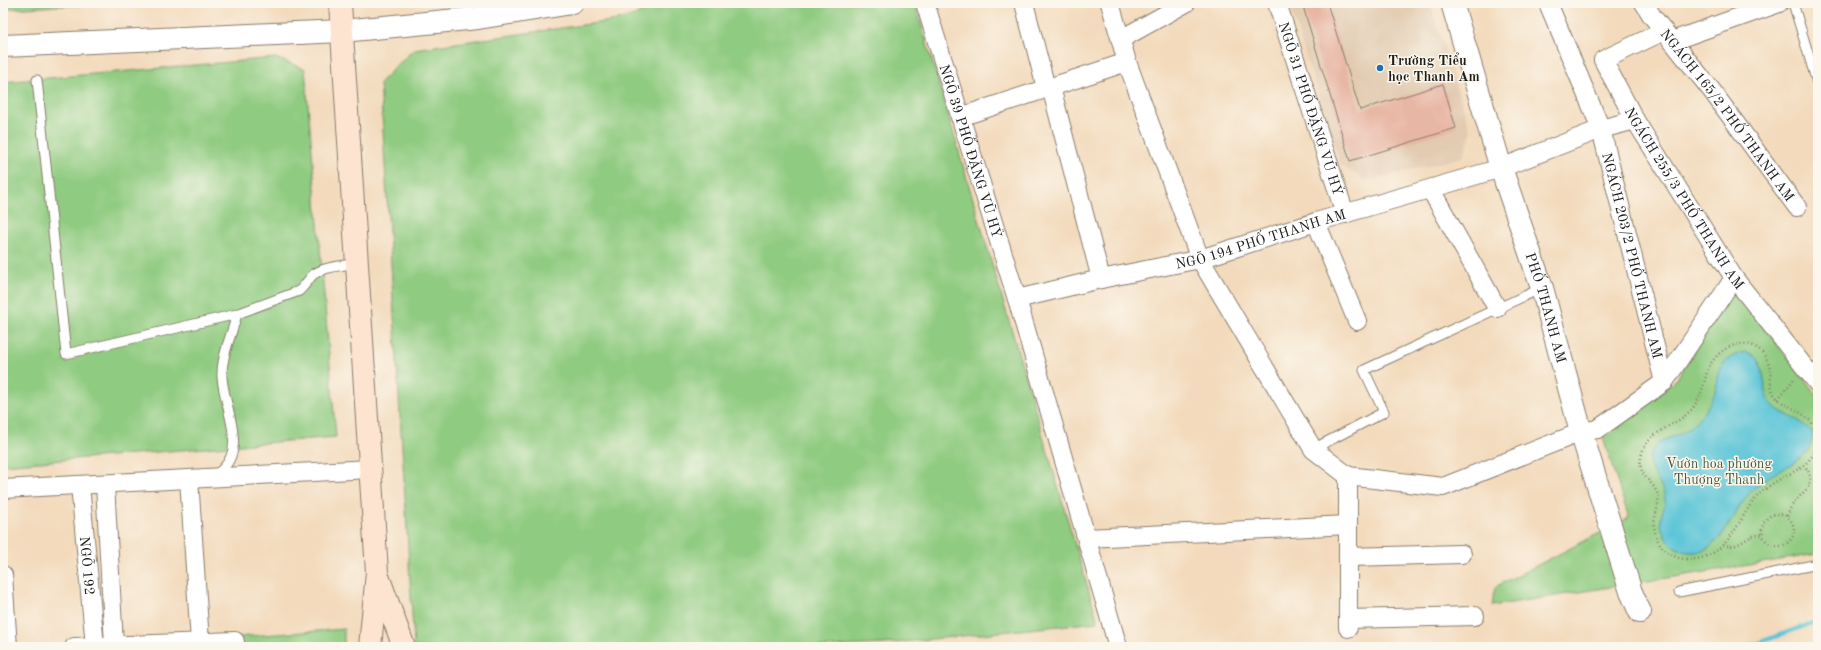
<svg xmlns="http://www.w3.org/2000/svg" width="1821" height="650" viewBox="0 0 1821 650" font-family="'Old Standard TT',serif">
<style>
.built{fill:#e2cbb1}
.green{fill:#8fcb80;stroke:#56744e}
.water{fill:#5cc5d7;stroke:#3c707a}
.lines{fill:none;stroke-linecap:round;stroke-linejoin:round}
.stream{stroke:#5cc5d7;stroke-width:4.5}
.building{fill:#e8b6a4}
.service-casing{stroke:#887b6c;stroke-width:11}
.minor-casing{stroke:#887b6c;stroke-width:20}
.tertiary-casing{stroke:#887b6c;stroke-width:24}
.secondary-casing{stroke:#887b6c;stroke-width:24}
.path{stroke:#887b6c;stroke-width:2.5;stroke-dasharray:1 3;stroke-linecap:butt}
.service{stroke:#fff;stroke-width:9}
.minor{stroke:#fff;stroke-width:18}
.tertiary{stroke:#fff;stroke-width:22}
.secondary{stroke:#fde4d1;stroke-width:22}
.poi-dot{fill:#1f6fb2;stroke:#fbf7ec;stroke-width:1.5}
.labels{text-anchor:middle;stroke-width:3;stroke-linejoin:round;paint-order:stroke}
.poi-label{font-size:14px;font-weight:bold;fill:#1c1c1c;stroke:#fbf7ec;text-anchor:start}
.street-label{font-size:14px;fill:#1c1c1c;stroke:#fbf7ec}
.park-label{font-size:14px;fill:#44593f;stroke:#fbf7ec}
</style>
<rect width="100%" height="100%" fill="#fbf7ec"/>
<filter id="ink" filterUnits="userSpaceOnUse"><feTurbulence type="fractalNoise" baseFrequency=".025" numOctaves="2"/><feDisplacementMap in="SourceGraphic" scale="8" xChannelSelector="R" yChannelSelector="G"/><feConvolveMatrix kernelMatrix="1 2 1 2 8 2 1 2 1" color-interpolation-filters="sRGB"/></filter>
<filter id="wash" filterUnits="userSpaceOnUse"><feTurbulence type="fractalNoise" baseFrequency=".012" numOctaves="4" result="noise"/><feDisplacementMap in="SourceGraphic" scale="16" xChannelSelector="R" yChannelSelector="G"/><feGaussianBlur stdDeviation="0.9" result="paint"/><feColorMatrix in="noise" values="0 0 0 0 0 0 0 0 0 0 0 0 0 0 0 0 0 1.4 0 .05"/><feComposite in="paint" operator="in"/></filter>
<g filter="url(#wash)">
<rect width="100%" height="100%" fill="#f3dabc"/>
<path class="built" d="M1289,3H1430L1471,133L1463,157L1365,181L1340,164Z"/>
<path class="green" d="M3,3H123L3,9Z
M674,3H915L1098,622L884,644L825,647H414L380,82L414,49L618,20Z
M275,58L305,69L336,437L3,465V82Z
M1735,289L1818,397V554L1492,606L1495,587L1629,518L1603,438L1676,380Z
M344,629V647H102Z"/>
<path class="water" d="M1745,352C1766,356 1762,383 1768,398C1774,411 1787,414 1797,420C1803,423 1807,428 1812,432C1814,458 1790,463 1772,475C1766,478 1762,482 1757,486C1736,503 1727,540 1704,550C1685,558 1662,544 1661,522C1660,514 1666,506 1665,499C1664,483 1645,471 1651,454C1657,437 1676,439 1688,429C1700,418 1710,406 1716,390C1717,387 1716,383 1717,378C1719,363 1731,355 1745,352Z"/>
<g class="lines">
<path class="stream" d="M1747,647L1818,621"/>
</g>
<g id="blocks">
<path class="building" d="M1302,3H1327L1360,110L1443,84L1456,128L1350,161Z"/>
</g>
</g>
<g filter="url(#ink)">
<use href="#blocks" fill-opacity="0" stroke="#887b6c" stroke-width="1"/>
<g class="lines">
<defs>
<path id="service" d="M1793,3L1818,86
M37,80L66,354L237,314L299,291C305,286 308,279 314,274C325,266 344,266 357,263
M1313,449L1384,412L1364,370L1542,288
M215,475C251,452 224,410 222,377C221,357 232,334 237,314
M1679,592L1818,564"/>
<g id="minor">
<path id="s1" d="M925,3L1017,299L1118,647"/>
<path d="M1024,3L1046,88"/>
<path d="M1110,3L1127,62L1200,259L1313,449L1348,476"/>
<path id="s2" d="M1277,3L1345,214"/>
<path id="s3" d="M1548,3L1601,129L1664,382"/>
<path id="s4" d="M1644,3L1652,16L1712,91L1797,207"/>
<path id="s5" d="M1664,31L1603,60L1635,120L1734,278L1818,384"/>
<path d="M1121,39L1186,3"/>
<path d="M1672,41L1779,3"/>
<path d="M1051,87L1101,279"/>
<path d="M960,117L1127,62"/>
<path d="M1431,190L1497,308"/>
<path d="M1316,222L1357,321"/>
<path id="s6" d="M1017,299L1101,279L1200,259L1316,222L1501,168L1601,129L1635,120"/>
<path d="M1348,476L1443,487L1581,432L1598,429L1664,382L1734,278"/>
<path d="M1348,476V628"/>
<path d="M189,479L200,642"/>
<path d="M105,484L114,645"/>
<path id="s7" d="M80,485L95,646"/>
<path d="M3,489L370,469"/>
<path d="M1087,538L1348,525"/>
<path d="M1348,557L1462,554"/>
<path d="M3,575L8,647"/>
<path d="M1348,619L1475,616"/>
<path d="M74,647L235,641"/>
</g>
<g id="tertiary">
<path id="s8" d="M1452,3L1501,168L1542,288L1581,432L1631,592L1640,612"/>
<path d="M3,46L342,31L478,18L572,3"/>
</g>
<path id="secondary" d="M340,3L377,572L370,647
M379,579L404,647"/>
</defs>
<use href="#service" class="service-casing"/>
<use href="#minor" class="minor-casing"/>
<use href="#tertiary" class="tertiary-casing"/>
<use href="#secondary" class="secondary-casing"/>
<path class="path" d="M1778,399L1794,379
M1818,434C1808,407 1780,409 1773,392C1769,382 1772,371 1768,362C1764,352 1756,345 1746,344C1730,342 1714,355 1708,369C1703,385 1702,397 1691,410C1677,426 1648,431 1642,453C1635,478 1654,479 1658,496C1660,505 1654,516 1654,525C1657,564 1701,569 1724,544C1742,525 1745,504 1768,487C1789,471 1806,472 1818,446
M1762 530a16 16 0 1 1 32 0a16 16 0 1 1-32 0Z
M1787,516C1789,512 1790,508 1793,504C1802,491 1819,486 1805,466
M1723,545C1742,550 1746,533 1762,535"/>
<use href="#service" class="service"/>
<use href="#minor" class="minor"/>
<use href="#tertiary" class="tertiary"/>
<use href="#secondary" class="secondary"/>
</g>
</g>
<circle class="poi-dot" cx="1380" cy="68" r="4"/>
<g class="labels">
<g class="poi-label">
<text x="1388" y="65">Trường Tiểu<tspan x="1388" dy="16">học Thanh Am</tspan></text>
</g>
<g class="street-label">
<text dy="5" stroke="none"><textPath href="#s2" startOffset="111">NGÕ 31 PHỐ ĐẶNG VŨ HỶ</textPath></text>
<text dy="5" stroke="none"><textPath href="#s4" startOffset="140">NGÁCH 165/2 PHỐ THANH AM</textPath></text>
<text dy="5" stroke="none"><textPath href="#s1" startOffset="155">NGÕ 39 PHỐ ĐẶNG VŨ HỶ</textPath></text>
<text dy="5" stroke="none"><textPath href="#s5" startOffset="228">NGÁCH 255/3 PHỐ THANH AM</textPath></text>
<text dy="5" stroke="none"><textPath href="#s6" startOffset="251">NGÕ 194 PHỐ THANH AM</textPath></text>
<text dy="5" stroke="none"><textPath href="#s3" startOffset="267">NGÁCH 203/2 PHỐ THANH AM</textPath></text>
<text dy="5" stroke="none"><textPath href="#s8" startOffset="319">PHỐ THANH AM</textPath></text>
<text dy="5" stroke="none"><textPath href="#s7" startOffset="81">NGÕ 192</textPath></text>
</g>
<g class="park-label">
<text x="1719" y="468">Vườn hoa phường<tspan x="1719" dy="16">Thượng Thanh</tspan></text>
</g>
</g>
<rect width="1821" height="650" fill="none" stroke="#fbf7ec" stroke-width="16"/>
</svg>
